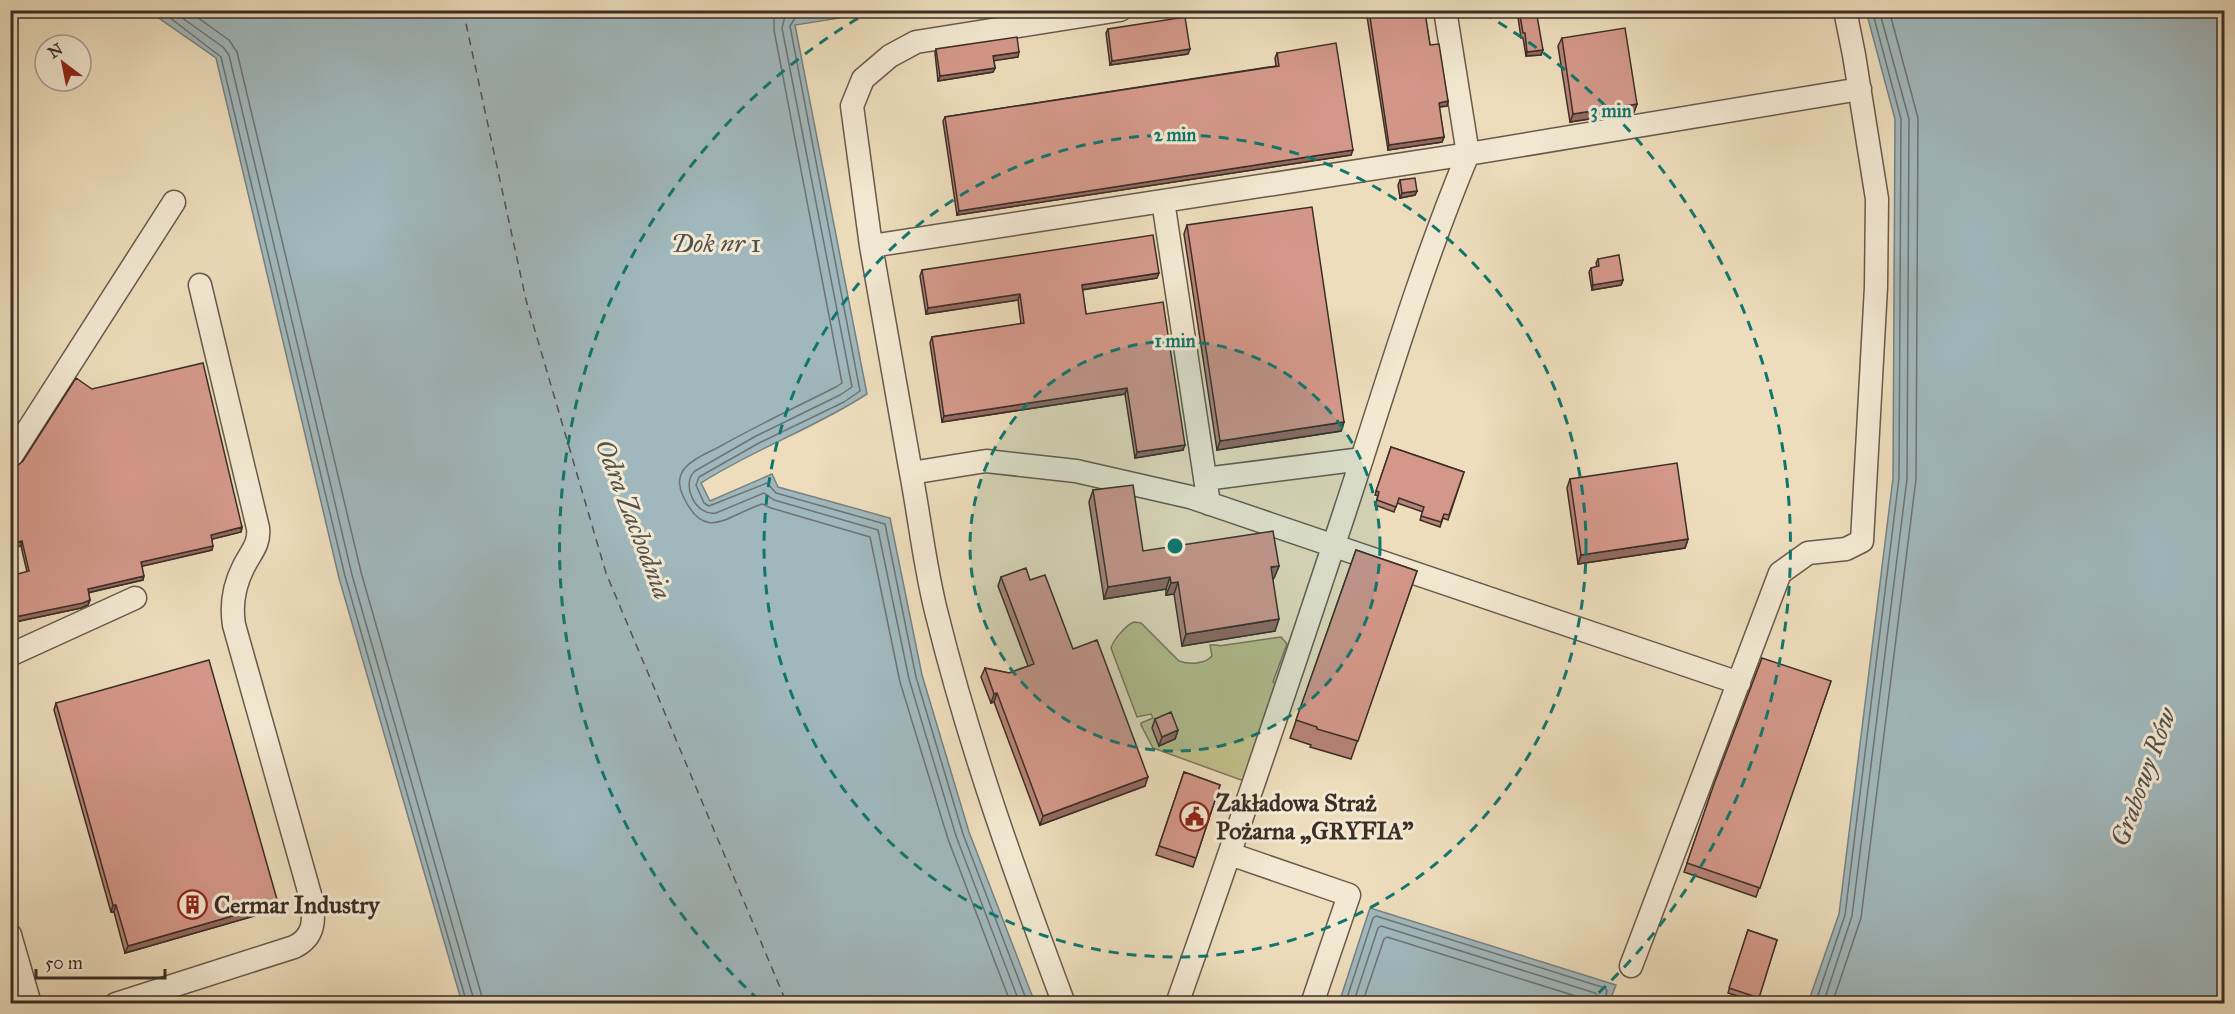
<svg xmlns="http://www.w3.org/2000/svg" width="2235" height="1014" viewBox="0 0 2235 1014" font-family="'IM FELL Great Primer',serif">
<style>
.green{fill:#c0bf8b;stroke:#7e7659;stroke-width:1.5}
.water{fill:#a0b8bd;stroke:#788181;stroke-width:1.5}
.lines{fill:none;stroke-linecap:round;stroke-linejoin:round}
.shore{stroke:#6e7372;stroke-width:1.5}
.ferry{stroke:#54504c;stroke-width:1.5;stroke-dasharray:8 6;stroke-linecap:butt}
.minor-casing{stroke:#685a4c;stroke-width:25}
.minor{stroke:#f3e9d3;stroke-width:22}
.wall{fill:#b68377;stroke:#3b2e27;stroke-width:1.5}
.shaded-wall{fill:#946a61;stroke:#3b2e27;stroke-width:1.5}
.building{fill:#d4988a;stroke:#3b2e27;stroke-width:1.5}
.ring{fill:none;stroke:#0f766e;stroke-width:3;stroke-dasharray:10 8}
.labels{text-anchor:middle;stroke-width:6;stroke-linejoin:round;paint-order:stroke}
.poi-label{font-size:24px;font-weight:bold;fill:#3b2e27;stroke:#f3e9d3;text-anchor:start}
.water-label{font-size:26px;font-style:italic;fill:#54504c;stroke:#f3e9d3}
.centre{fill:#0f766e;stroke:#f3e9d3;stroke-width:3}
.ring-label{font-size:18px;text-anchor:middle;font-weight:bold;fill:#0f766e;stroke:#f3e9d3;stroke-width:6;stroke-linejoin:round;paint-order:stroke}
</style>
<rect width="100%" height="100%" fill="#edddbc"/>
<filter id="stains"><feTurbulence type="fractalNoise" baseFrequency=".00333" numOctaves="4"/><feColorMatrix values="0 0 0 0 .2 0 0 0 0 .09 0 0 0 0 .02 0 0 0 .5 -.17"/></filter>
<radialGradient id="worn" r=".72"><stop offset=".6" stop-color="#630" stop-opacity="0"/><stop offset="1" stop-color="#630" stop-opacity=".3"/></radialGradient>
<path class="green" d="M1134,622L1141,623L1179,661C1190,665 1205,664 1212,656L1210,645H1218L1219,646L1281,637L1287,644L1273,682L1279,685L1247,776L1241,780L1153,748L1141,725V723L1153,718L1151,714L1137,717L1111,648C1114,639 1125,626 1134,622Z"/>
<path class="water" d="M156,10L883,11L795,25L867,394C815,428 754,449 701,483L710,501L772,474L778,487L890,518L922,675L969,832L1035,1003H462L339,578L216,58L153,14Z
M1866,11H2224V1003H1808L1839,914L1893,478L1895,119Z
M1370,908L1616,985L1609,1003H1339Z"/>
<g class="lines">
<path class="shore" d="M160,10L221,57L345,576L467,1004
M171,10L223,47L229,55L352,575L475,1004
M187,10L229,40L237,52L361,572L484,1004
M778,10L774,19V30L842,383L836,387C796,407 756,426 717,448C707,453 694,458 686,467C678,475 678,486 683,496C705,543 726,516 762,504L771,508L870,537L900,682L948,839L1011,1004
M796,10L785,16L782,28L852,387L840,395L756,436L695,471C680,484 696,517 716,513L764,493L774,500L878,530L909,679L956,836L1020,1004
M845,10L795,18L790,26L860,391L844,402L759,443L699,477L696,485L704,503L709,506L767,483L776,493L885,524L916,677L963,834L1028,1004
M1345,1004L1373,918L1376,916L1605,988L1607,991L1604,1004
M1353,1004L1378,928L1381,926L1595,993L1597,995L1596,1004
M1362,1004L1384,939L1387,937L1585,999L1587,1004
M1815,1004L1845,915L1899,478L1901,119L1872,10
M1823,1004L1852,916L1907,479L1909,119L1879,10
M1832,1004L1861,918L1916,479L1918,118L1889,10"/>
<path class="ferry" d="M463,10L526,300L606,573L787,1004"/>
<defs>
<path id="minor" d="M1445,10L1468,154L1860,89
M1163,201L1209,504
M871,246L1468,154C1415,281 1378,414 1334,544C1283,698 1231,851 1177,1004
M10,458L174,202
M911,473L871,246L852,106L863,79L890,56L916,42L1120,10
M1205,479L1362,459
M10,655L135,598
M1230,854L1349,895L1312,1004
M10,935L30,1004
M1631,966L1780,573L1808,553L1846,549L1862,541L1876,287L1877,199L1854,55L1845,10
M116,1004L294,947C315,937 315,919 311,898L234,625C231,606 234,586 243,568C250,553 260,545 258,528L200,285
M1064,1004C1016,876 970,748 937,615C925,569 920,520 911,473L986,461L1076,471L1190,497L1739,683"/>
</defs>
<use href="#minor" class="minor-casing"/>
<use href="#minor" class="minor"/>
</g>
<path class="wall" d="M1366,10H1434L1432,16H1425L1430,45L1448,101L1447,106L1439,107L1444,137L1442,142L1388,150Z
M1517,10H1536L1541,55L1526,56L1523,38H1521Z
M1108,29L1188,54L1110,65L1106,33Z
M1562,38L1637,104L1634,112L1570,122L1558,46Z
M936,49L1018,57L994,60L995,68L993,72L938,81L935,53Z
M1277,53L1351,155L957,215L943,121L945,117L1276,66L1275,58Z
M1400,180L1417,191L1415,195L1400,198L1398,185Z
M1187,225L1344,422L1341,431L1217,450L1184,234Z
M1598,259L1623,280L1621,285L1592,290L1589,272L1591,268L1597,267L1596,263Z
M922,270L1157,278L1082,290L1086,314L1183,450L1135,458L1125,394L942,422L930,343L932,337L1021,324L1018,300L926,314L920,276Z
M1391,447L1464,472L1448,520L1443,518L1440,527L1420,520L1423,512L1397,503L1394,512L1375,505L1378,496L1375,495Z
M10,468L242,527L241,532L212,539V550L142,566L143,580L88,593L90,600L88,605L81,608L10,623V576L27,572L21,546Z
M1570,479L1688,539L1685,548L1578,564L1567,488Z
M1093,490L1143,551L1279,566L1274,578H1273L1275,631L1182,646L1174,594L1166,595V589L1104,599L1089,502Z
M1356,550L1417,571L1351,759L1310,747L1311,745L1290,738Z
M1001,577L1030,580L1073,649L1145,786L1040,825L994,702L991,703L981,677L985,668L1009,673L1028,666L998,586Z
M1831,681L1756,897L1684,872L1711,793Z
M56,703L275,910L125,953L114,912H111L54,710Z
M1155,719L1178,730L1175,739L1159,746L1152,728Z
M1184,772L1220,785L1193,867L1156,855Z
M1748,930L1777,940L1757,1002L1728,993Z"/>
<path class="shaded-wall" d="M1434,11L1432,16L1423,17L1425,12Z
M1190,49L1188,54L1110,65L1112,61Z
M1543,50L1541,55L1526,56L1527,52Z
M1019,52L1018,57L992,61L993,56Z
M995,68L993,72L938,81L940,76Z
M1448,101L1447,106L1437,107L1439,103Z
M1637,104L1634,112L1570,122L1573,114Z
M1444,137L1442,142L1388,150L1389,145Z
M1353,150L1351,155L957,215L959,211Z
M1417,191L1415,195L1400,198L1402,193Z
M1159,273L1157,278L1080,290L1082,285Z
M1623,280L1621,285L1592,290L1593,285Z
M1020,294L1018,300L926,314L928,308Z
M1127,388L1125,394L942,422L944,416Z
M1344,422L1341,431L1217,450L1220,441Z
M1185,445L1183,450L1135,458L1137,452Z
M242,527L241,532L209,540L211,535Z
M1688,539L1685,548L1578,564L1581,555Z
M22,541L21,546L10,548V544Z
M213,546L212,550L139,567L141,562Z
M1279,566L1274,578L1267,579L1271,567Z
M144,576L143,580L86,593L88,589Z
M1170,577L1166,589L1104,599L1108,587Z
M1178,582L1174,594L1166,595L1171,583Z
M90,600L88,605L81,608L10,623V618Z
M1279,619L1275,631L1182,646L1186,634Z
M997,693L994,702L991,703L994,694Z
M1178,730L1175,739L1159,746L1162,737Z
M1148,777L1145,786L1040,825L1043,816Z
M278,903L275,910L125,953L128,946Z
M113,905H116L114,912H111Z"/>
<path class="building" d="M1369,10H1434L1425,12L1430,45L1439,44L1448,101L1439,103L1444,137L1389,145Z
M1519,10H1536L1543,50L1527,52L1525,33H1523Z
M1185,17L1190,49L1112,61L1108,29Z
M1625,28L1637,104L1573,114L1562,38Z
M1017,37L1019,52L993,56L995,68L940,76L936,49Z
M1336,43L1353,150L959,211L945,117L1279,66L1277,53Z
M1415,178L1417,191L1402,193L1400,180Z
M1312,207L1344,422L1220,441L1187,225Z
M1153,235L1159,273L1082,285L1086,314L1163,302L1185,445L1137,452L1127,388L944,416L932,337L1024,323L1020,294L928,308L922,270Z
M1619,255L1623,280L1593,285L1591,268L1599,266L1598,259Z
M203,363L242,527L211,535L213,546L141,562L144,576L88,589L90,600L83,603L10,618V576L29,571L22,541L10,544V468L11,467L17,466L23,461L76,378L92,389Z
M1391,447L1464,472L1449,515L1444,514L1441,522L1421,516L1424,507L1399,498L1396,507L1377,500L1379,492L1376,491Z
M1677,463L1688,539L1581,555L1570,479Z
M1133,485L1143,551L1273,531L1279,566L1271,567L1279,619L1186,634L1178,582L1171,583L1170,577L1108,587L1093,490Z
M1356,550L1417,571L1358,741L1317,729V727L1296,720Z
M1026,568L1030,580L1045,575L1073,649L1097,640L1148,777L1043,816L997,693L994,694L985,668L1009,673L1034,664L1001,577Z
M1762,658L1831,681L1760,888L1687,863L1714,784Z
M209,660L278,903L128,946L116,905H113L56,703Z
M1171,712L1178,730L1162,737L1155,719Z
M1184,772L1220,785L1196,858L1159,846Z
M1748,930L1777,940L1759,998L1729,988Z"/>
<circle cx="1175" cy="546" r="205" fill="#0f766e" fill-opacity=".12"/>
<g class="ring">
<circle cx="1175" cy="546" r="205"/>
<circle cx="1175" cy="546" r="411"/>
<path d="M759 1000A616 616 0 0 1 867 13M1483 13A616 616 0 0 1 1591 1000"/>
</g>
<defs>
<symbol id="civic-ring" viewBox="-11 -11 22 22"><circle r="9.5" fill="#f3e9d3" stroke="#8f2418" stroke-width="1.5"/><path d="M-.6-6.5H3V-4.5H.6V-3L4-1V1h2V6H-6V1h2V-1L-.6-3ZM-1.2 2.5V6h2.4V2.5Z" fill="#8f2418"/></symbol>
<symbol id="building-ring" viewBox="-11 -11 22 22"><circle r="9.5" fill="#f3e9d3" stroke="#8f2418" stroke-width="1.5"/><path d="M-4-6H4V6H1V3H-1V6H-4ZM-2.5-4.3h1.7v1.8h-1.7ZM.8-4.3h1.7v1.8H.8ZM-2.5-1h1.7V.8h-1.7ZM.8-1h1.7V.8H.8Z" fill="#8f2418"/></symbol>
</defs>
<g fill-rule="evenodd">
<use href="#civic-ring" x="1178" y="800" width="33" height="33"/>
<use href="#building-ring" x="176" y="888" width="33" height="33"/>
</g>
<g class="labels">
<g class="poi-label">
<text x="1216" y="811">Zakładowa Straż<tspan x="1216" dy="28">Pożarna „GRYFIA”</tspan></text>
<text x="214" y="913">Cermar Industry</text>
</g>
<g class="water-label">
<text x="716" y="252">Dok nr 1</text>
<text transform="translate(634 519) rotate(69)" y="9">Odra Zachodnia</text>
<text transform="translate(2143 777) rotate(-70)" y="9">Grabowy Rów</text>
</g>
</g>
<circle cx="1175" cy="546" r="9" class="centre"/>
<g class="ring-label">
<text x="1611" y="117">3 min</text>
<text x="1175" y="141">2 min</text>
<text x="1175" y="347">1 min</text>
</g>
<rect width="2235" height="1014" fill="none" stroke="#edddbc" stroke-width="36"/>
<rect x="12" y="12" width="2211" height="990" fill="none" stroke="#3b2e27" stroke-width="3"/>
<rect x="18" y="18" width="2199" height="978" fill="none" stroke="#3b2e27" stroke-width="1.5"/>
<g transform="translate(63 63) rotate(328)"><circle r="28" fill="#f3e9d3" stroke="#a99e8e" stroke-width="1.5"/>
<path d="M0-4.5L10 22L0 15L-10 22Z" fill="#8f2418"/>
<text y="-9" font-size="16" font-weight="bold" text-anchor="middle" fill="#3b2e27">N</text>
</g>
<path d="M36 969v9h129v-9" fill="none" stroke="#3b2e27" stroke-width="3"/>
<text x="45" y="969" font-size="18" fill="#3b2e27" stroke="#f3e9d3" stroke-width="4.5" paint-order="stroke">50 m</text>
<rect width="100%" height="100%" filter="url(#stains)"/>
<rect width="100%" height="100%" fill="url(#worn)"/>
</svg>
